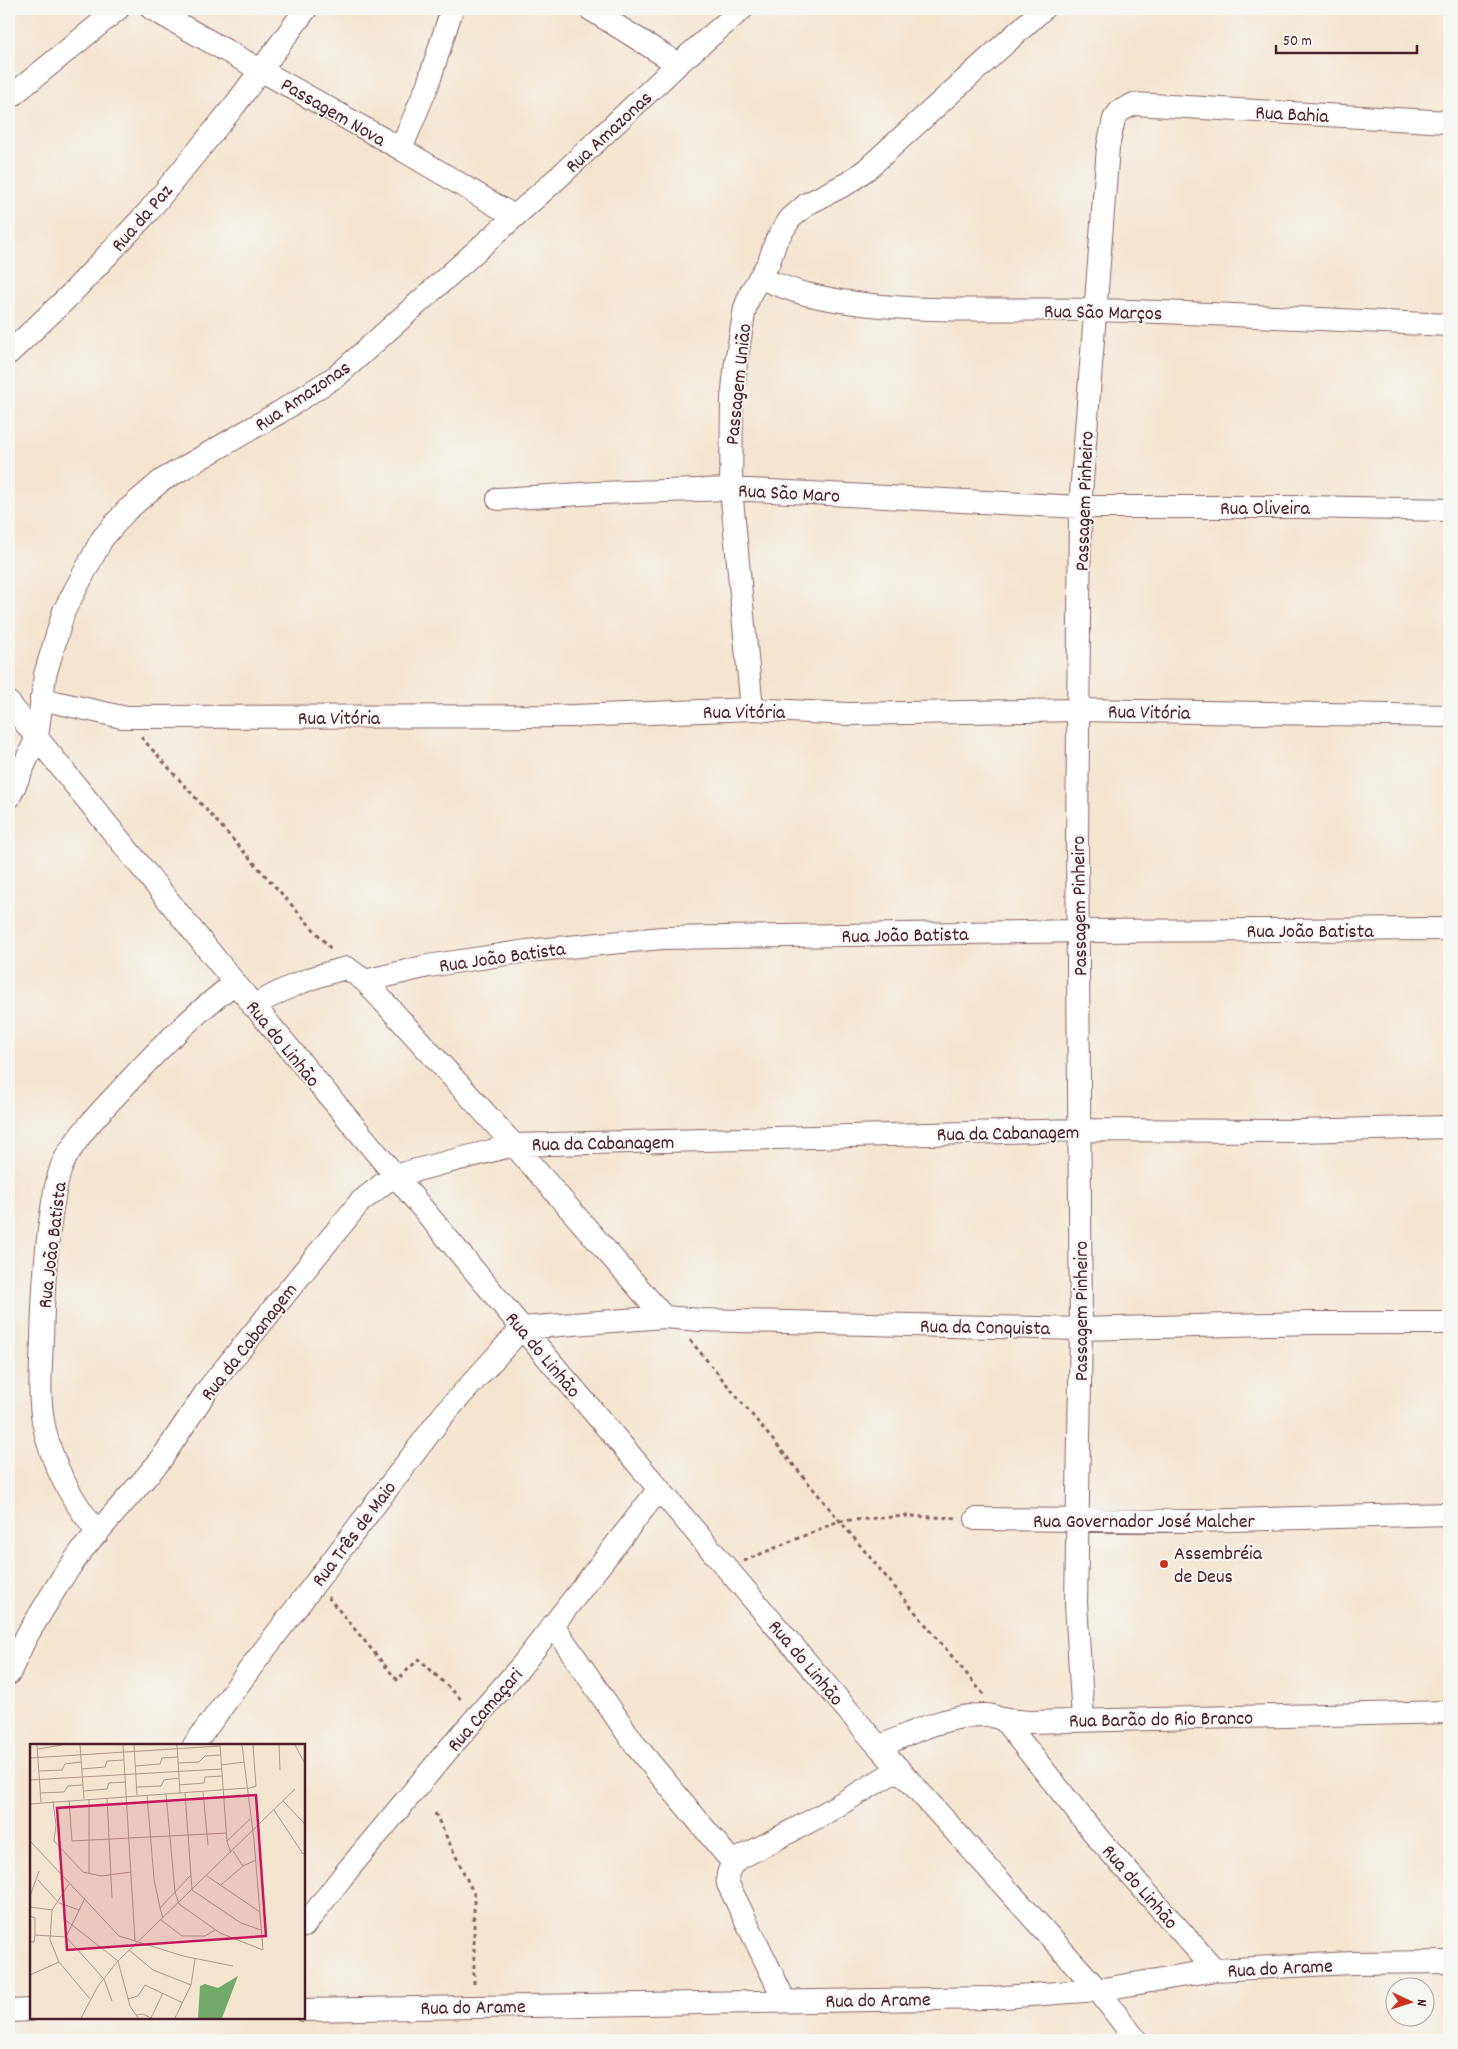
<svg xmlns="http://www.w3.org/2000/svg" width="1458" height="2049" viewBox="0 0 1458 2049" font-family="Dekko,sans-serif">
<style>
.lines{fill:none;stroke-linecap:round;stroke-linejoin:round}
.street-casing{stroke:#866465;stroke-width:24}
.path{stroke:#866465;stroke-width:3;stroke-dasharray:4 4;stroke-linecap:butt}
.street{stroke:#fff;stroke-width:22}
.poi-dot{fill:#c8321e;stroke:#f6f6f2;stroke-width:2}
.labels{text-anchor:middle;stroke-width:4;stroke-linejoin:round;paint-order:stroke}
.street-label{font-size:20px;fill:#4a1f2b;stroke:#f6f6f2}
.poi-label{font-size:20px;fill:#4a1f2b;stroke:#f6f6f2;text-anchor:start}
.inset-road{fill:none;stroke:#b0968f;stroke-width:1}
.view{fill:#c2185b;fill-opacity:0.15;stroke:#c2185b;stroke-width:2.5}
.inset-edge{fill:none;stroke:#4a1f2b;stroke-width:2.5}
</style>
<rect width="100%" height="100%" fill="#f6f6f2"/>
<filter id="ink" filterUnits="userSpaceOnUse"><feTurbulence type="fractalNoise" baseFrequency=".02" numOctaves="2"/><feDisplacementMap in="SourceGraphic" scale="10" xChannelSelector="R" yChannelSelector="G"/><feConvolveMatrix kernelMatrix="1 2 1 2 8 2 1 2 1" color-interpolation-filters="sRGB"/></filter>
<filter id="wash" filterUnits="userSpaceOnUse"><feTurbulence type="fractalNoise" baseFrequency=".0096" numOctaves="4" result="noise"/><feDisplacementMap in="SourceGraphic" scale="20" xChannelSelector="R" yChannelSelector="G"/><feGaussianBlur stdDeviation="1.12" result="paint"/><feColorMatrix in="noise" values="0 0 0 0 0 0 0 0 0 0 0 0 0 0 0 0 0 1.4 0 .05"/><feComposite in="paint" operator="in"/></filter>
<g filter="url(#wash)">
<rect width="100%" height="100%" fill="#f4e5d1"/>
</g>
<g filter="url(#ink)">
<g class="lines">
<defs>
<path id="street" d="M152,9L401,149L514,216
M590,9L678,64
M9,98L118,9
M401,149L428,84L452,9
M759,278C774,283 788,289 802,293C898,317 998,307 1095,310C1213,313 1331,320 1449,325
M9,353L69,296L148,212L235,105L306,9
M498,499L598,493L731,489L1080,507H1304L1449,510
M41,699L122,717L574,716L752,709L848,714L1078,710L1449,716
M9,703L235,983L522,1328L879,1747L1098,1990L1136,2040
M752,709L731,489L732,399L736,362L745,308L751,292L769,262L776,241L790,219L807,204L848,183L867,169L1043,9
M9,798L37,737L45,675L64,611L102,539L126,511L161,481L280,412L338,375L562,174L678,64L742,9
M365,981L428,966L527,951L662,938L1079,931L1449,929
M253,1006C285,988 312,976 347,968L365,981L514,1145L664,1317
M976,1519L1195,1521L1449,1514
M98,1533C73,1502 52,1466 44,1426C38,1398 41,1368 42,1339C43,1297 45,1256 51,1215C54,1197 56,1179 63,1163C76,1137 99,1113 119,1092C155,1052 192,1015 235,983
M553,1625L636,1746L733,1863
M9,1674L26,1637L62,1578L82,1550L160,1461L208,1389L360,1202L393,1176L514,1145L1079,1130L1297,1131L1449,1127
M1003,1719L1098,1838L1215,1970
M1083,1720L1076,1603L1081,1329L1077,844L1080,507L1108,147L1114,119L1120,111L1134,104L1449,122
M194,1745L252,1666L444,1414L522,1328L664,1317L700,1320L1081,1329L1310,1323H1449
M879,1747C912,1732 950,1714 987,1715C992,1715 997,1718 1002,1719C1011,1721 1021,1721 1030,1722L1449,1712
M304,1926L342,1877L447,1751L522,1665L659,1489
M785,2001L728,1884C726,1872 730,1865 740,1858L820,1816L899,1769
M304,2010L991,1998L1098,1990L1215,1970L1351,1963L1449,1962
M9,2011L31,2010"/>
</defs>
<use href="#street" class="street-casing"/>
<path class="path" d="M141,737L332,950
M690,1340L984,1695
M744,1561L839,1521L907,1516L958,1518
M328,1597L397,1680L419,1659L463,1701
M435,1813L474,1894V1988"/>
<use href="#street" class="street"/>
</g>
</g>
<circle class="poi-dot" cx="1164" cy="1564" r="5"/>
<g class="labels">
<g class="street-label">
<text transform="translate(334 111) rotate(30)" y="7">Passagem Nova</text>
<text transform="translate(1292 113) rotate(3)" y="7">Rua Bahia</text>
<text transform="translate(608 131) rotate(-43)" y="7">Rua Amazonas</text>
<text transform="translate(141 217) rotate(-49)" y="7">Rua da Paz</text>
<text transform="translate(1103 311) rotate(1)" y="7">Rua São Marços</text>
<text transform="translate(737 384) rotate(-84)" y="7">Passagem União</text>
<text transform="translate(302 395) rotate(-34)" y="7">Rua Amazonas</text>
<text transform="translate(789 492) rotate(3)" y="7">Rua São Maro</text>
<text transform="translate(1083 501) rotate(-88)" y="7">Passagem Pinheiro</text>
<text x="1265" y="514">Rua Oliveira</text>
<text x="744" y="718">Rua Vitória</text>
<text transform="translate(1149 711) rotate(1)" y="7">Rua Vitória</text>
<text x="339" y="724">Rua Vitória</text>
<text transform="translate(1078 906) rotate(-91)" y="7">Passagem Pinheiro</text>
<text x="1310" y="937">Rua João Batista</text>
<text transform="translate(905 934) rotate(-1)" y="7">Rua João Batista</text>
<text transform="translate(502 956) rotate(-8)" y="7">Rua João Batista</text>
<text transform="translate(284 1043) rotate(51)" y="7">Rua do Linhão</text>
<text transform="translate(1008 1132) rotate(-1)" y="7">Rua da Cabanagem</text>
<text transform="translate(603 1142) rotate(-1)" y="7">Rua da Cabanagem</text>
<text transform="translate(51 1245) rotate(-83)" y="7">Rua João Batista</text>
<text transform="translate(1080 1311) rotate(-90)" y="7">Passagem Pinheiro</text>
<text transform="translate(985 1326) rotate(1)" y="7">Rua da Conquista</text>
<text transform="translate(248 1341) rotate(-52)" y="7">Rua da Cabanagem</text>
<text transform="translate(544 1354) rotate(50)" y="7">Rua do Linhão</text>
<text x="1144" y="1527">Rua Governador José Malcher</text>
<text transform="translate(353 1533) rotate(-53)" y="7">Rua Três de Maio</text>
<text transform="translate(807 1662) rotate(50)" y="7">Rua do Linhão</text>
<text transform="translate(484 1709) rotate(-49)" y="7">Rua Camaçari</text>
<text transform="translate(1161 1718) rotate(-1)" y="7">Rua Barão do Rio Branco</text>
<text transform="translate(1141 1886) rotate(49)" y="7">Rua do Linhão</text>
<text transform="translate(1280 1967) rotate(-3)" y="7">Rua do Arame</text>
<text transform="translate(878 1999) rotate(-1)" y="7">Rua do Arame</text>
<text transform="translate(473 2006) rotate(-1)" y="7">Rua do Arame</text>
</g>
<g class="poi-label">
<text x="1174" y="1559">Assembréia<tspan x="1174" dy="23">de Deus</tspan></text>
</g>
</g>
<g transform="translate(30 1744)">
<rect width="275" height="275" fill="#f4e5d1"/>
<path d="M208,232L192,274H168L170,242L175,240L188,244Z" fill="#72aa69"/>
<path class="inset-road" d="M7,1L11,58M50,1L54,55M93,1L105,197M104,1L107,51M147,1L150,49M190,1L197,98L201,109M249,1L250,26M265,1L275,20M8,5L32,1M0,14L190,2M148,19L169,18L175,12L190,11M191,21L214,18M105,22L130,20L132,14L148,13M52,25L75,23L77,17L94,16M9,27L32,26L35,20L51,18M0,36L191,25M149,41L174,39L175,33L192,32M107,43L131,42L134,36L149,34M217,45L226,42L223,1M53,47L77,45L79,39L96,38M173,48L178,101M10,49L34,48L38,42L53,41M155,49L162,146L211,179L231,186M136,50L145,148L149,160L190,189L233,206L224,96L212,1M117,51L124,135L130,164M77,54L82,154M59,55V130M39,56L42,97L197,89M23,57L26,81L24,97L53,128L71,132L101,128M253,57L275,80M0,60L217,44M244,66L273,110L275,108M0,97L89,192L153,212L203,222M197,97L220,75M203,107L213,122L226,116M177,132L230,168M8,136L29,159L49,166M39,140L22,166L20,196L29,218L60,255M191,141L213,122M0,152L9,127M0,163L22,166M0,172L5,174V191L4,198H0M33,174L88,217L100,262L108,274M133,174L130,164L160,132M131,176L152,192H175L185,186M5,191L36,193L74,235L82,257M36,193L55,154M99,206L123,226L161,241M0,231L29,218M98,255L108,252L115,241L153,259M106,271L113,270L121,274M51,274L68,242L88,217L265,45M121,274L133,249M145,274L161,241L165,215"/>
<path class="view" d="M226,51L236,192L37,206L27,64Z"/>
<rect width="275" height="275" class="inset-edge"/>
</g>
<rect width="1458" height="2049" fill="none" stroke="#f6f6f2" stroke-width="30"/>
<g transform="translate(1410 2002) rotate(94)"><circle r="24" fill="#f6f6f2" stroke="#b1a0a2"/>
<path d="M0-4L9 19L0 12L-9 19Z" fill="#c8321e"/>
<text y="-8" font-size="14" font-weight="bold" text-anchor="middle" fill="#4a1f2b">N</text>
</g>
<path d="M1276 45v8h141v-8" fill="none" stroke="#4a1f2b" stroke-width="2.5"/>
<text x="1283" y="45" font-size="15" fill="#4a1f2b" stroke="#f6f6f2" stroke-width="4" paint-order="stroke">50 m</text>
</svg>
